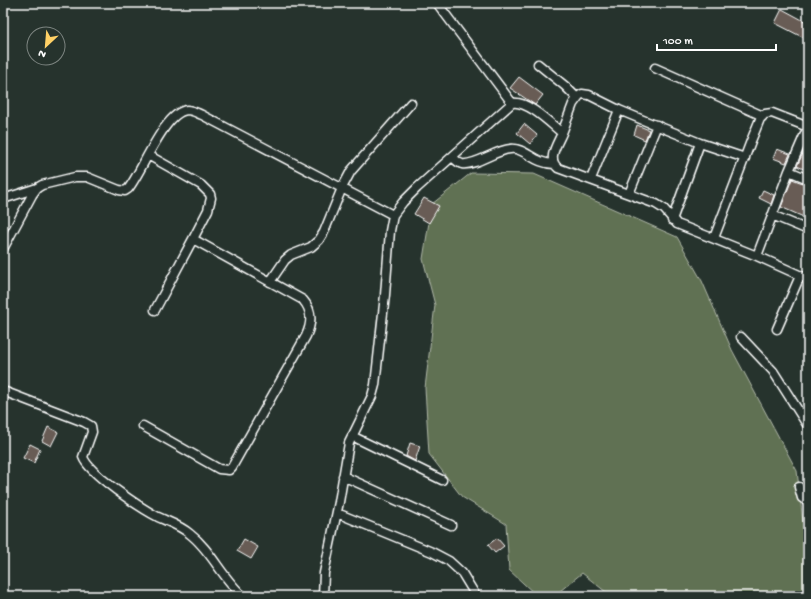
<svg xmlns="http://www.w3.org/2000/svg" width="811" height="599" viewBox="0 0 811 599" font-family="'Gochi Hand',sans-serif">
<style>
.green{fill:#617153;stroke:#b0b8a9}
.building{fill:#675c54;stroke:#fff}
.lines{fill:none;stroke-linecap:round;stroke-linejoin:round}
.street-casing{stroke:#fff;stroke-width:11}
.street{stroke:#26332d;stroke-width:8}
</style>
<rect width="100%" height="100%" fill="#26332d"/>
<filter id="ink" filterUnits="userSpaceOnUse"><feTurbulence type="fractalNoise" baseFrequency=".025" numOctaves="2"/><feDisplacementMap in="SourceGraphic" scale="8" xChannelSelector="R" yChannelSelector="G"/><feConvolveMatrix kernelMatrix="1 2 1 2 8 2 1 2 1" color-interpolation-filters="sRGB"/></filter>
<g filter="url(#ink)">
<path class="green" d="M471,173L534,174L677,237L702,281L732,350L797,471L803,522L808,529V596H611L582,573L554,596H537L509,570L506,524L462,497L429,454L425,388L435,305L423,259L432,204Z"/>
<path class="building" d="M782,9L808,23V40L775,23Z
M519,77L543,95L535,105L510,88Z
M524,124L537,135L530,144L517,133Z
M637,125L649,130L645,140L634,135Z
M808,143V166L806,170L797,166Z
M777,149L790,154L786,163L773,158Z
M792,179L808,185V219L781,207Z
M763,190L774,195L771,204L759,198Z
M424,198L439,206L429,223L414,214Z
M48,427L58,432L51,446L42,441Z
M410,443L420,446L415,461L406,456Z
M30,444L40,449L34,463L23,458Z
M497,538L504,546L495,553L488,545Z
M244,539L258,547L251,559L237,551Z"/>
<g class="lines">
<defs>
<path id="street" d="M437,3L512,103
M538,64L565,86L577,98
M655,68L763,116
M808,127L789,171L808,179
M562,133L573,104L579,96L582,94L589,95L619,110L643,120L700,143L745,158
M148,155L201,185L210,194L211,198L208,210L193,239L155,310
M452,157C455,159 458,163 462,164C475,166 496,150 510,149C525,147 534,164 554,164
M591,179L619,110
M629,194L657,125
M3,199L37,188
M772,215L808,230
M672,220L700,143
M714,238L751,141L760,119L765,114L772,113L808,127
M3,249L32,195L37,188L42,185L75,177H87L119,190L125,191L128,189C142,172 164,112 187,110C192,110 197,113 202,115L393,215
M757,256L789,171
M270,282L285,260L291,255L311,247L319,240L324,232L342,188L351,171L411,103
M777,329L800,276
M741,337L773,371L808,426
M3,391L84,422L91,426L92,432L83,457C89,474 141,508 158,517C169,522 181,526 190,534C211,550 222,578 243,596
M143,426L219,469L229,470L232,467L306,336C312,323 313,311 303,300L193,239
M352,436L442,480
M343,476L451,525
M799,487L802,498L808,502
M337,513L432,552L449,561L462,573L476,596
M323,596L324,573L339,502L349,443L372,396L375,385L385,295L390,231L393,215L403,202L417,188L512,103C527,100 550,123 562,133C558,143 546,159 558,168L656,204L664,209L677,224L757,256L808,279"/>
</defs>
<use href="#street" class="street-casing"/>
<use href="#street" class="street"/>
</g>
</g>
<rect width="811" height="599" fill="none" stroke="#26332d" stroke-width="16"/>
<rect x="8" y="8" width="795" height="583" fill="none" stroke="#fff" stroke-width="1.5" filter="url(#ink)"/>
<g transform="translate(46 46) rotate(206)"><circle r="19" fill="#26332d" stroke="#7d8581"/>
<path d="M0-3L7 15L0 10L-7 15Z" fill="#ffd166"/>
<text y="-6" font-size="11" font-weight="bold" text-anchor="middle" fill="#ffffff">N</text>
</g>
<path d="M657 44v6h119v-6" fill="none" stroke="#ffffff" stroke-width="2"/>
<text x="663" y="44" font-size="12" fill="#ffffff" stroke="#26332d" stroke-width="3" paint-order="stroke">100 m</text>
</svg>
